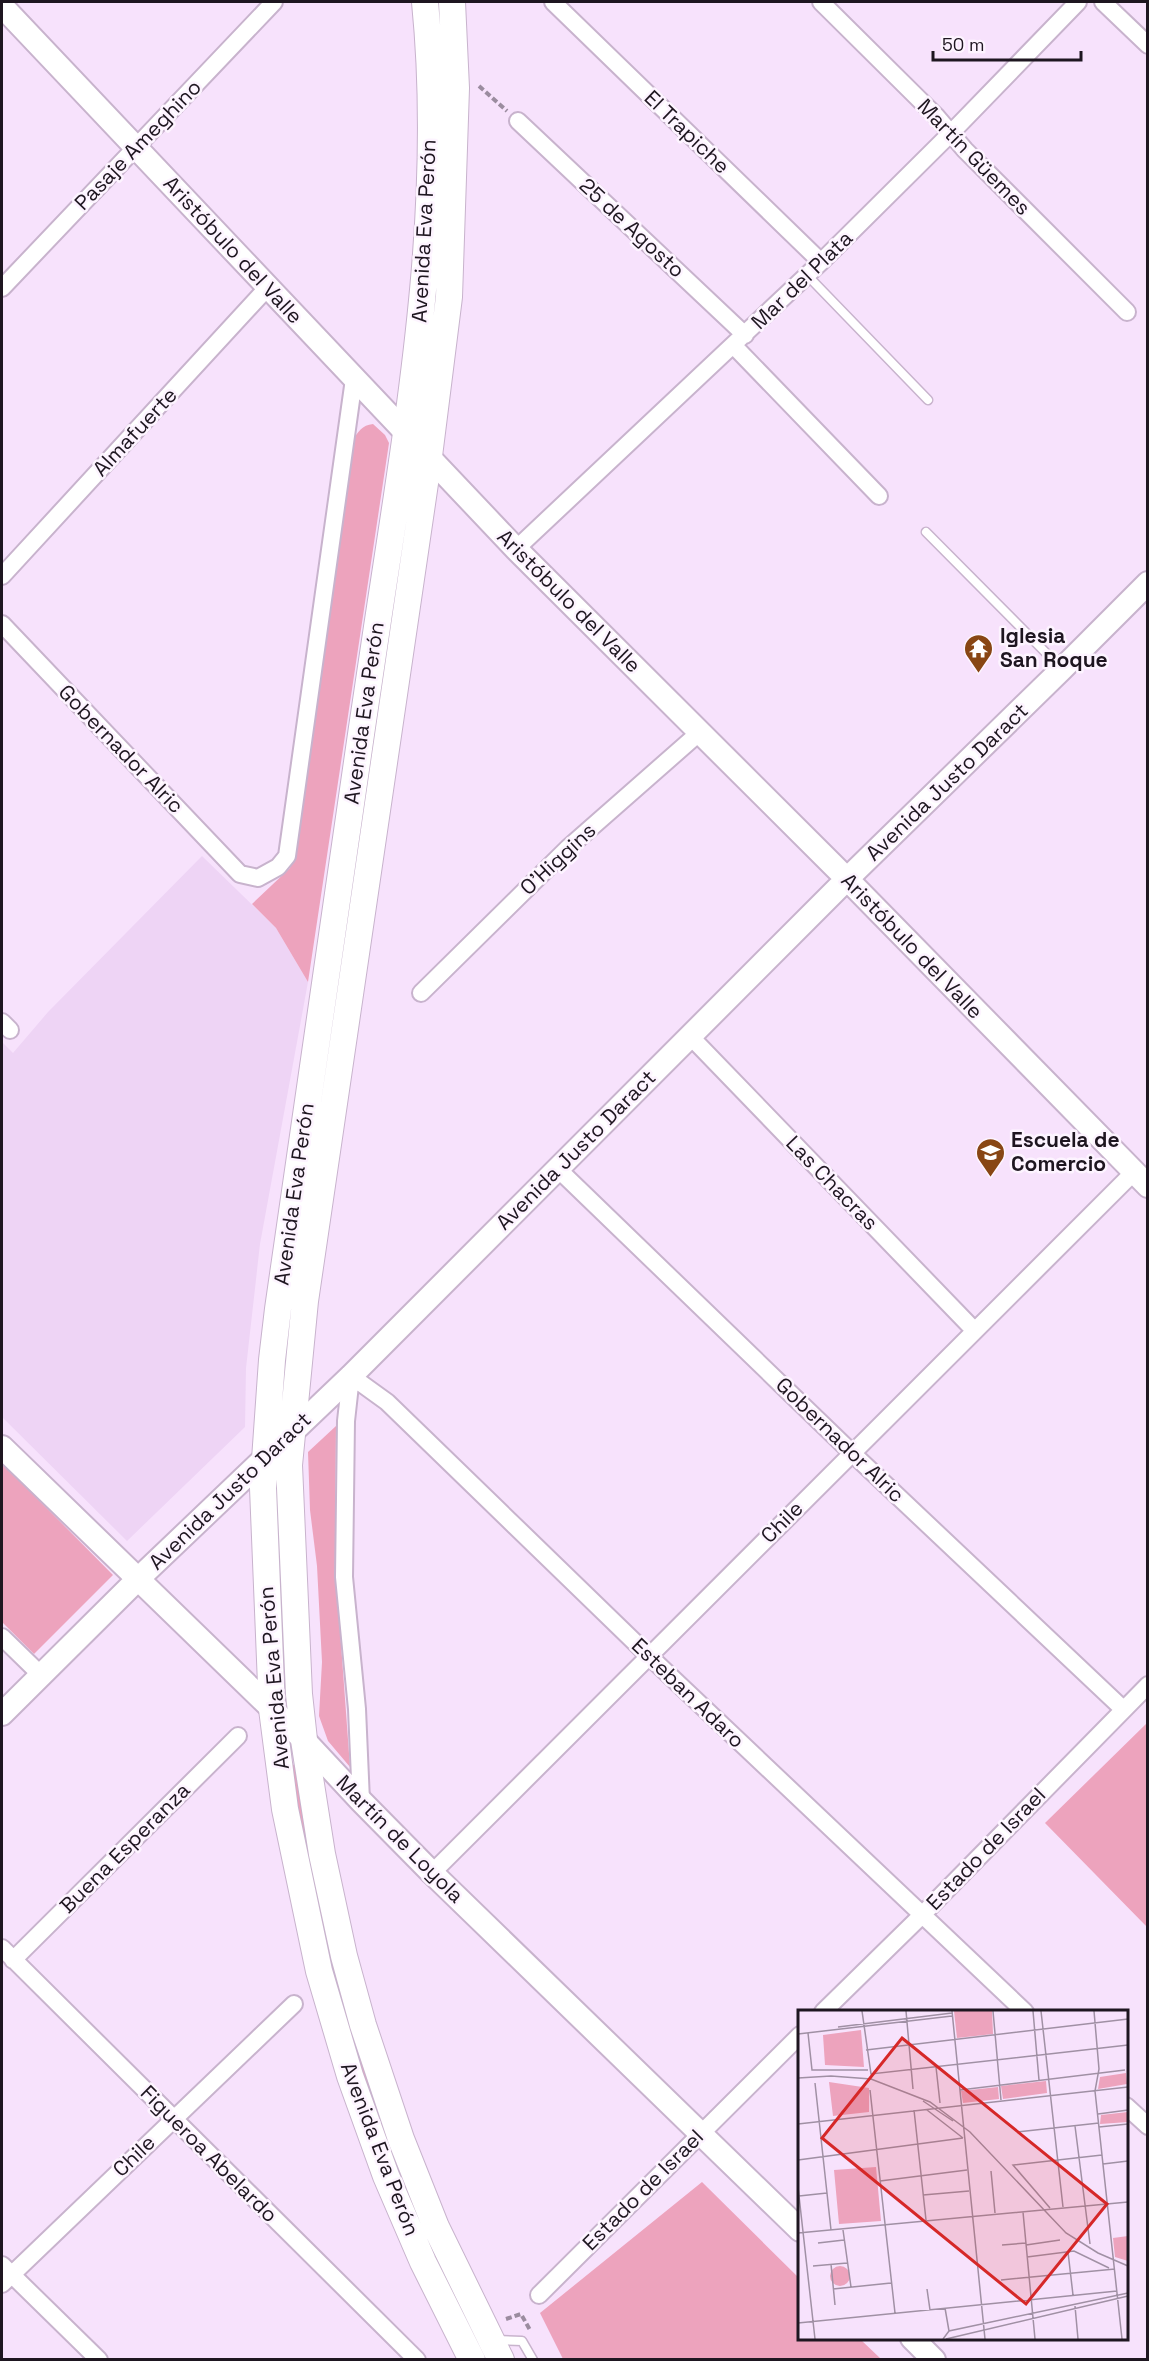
<svg xmlns="http://www.w3.org/2000/svg" width="1149" height="2361" viewBox="0 0 1149 2361" font-family="'Space Grotesk',sans-serif">
<style>
.built{fill:#eed4f5}
.green{fill:#eda3bd}
.lines{fill:none;stroke-linecap:round;stroke-linejoin:round}
.lane-casing{stroke:#c8b3cd;stroke-width:11}
.street-casing{stroke:#c8b3cd;stroke-width:20}
.secondary-casing{stroke:#c8b3cd;stroke-width:26}
.primary-casing{stroke:#c8b3cd;stroke-width:28}
.path{stroke:#9b8c9f;stroke-width:4;stroke-dasharray:6 3;stroke-linecap:butt}
.lane{stroke:#fff;stroke-width:8}
.street{stroke:#fff;stroke-width:16}
.secondary{stroke:#fff;stroke-width:22}
.primary{stroke:#fff;stroke-width:26}
.labels{text-anchor:middle;stroke-width:5;stroke-linejoin:round;paint-order:stroke}
.street-label{font-size:21px;fill:#1e1620;stroke:#fdf4ff}
.poi-label{font-size:21px;font-weight:bold;fill:#1e1620;stroke:#fdf4ff;text-anchor:start}
.inset-road{fill:none;stroke:#a090a4;stroke-width:1.5}
.view{fill:#d62828;fill-opacity:0.15;stroke:#d62828;stroke-width:3}
.inset-edge{fill:none;stroke:#1e1620;stroke-width:3}
</style>
<rect width="100%" height="100%" fill="#f7e2fc"/>
<path class="built" d="M202,856L276,928L308,982L260,1244L246,1368L245,1427L127,1541L2,1417V1042L13,1053L48,1012Z"/>
<path class="green" d="M373,424L385,435L389,443L308,982L276,928L252,904L290,868L352,441C358,432 362,425 373,424Z
M336,1426L335,1562L350,1767L328,1741L319,1716L322,1662L317,1566L310,1510L308,1452Z
M2,1463L113,1575L34,1654L2,1622Z
M282,1486L291,1700L283,1692L274,1490Z
M1147,1723V1927L1045,1823Z
M290,1761L299,1771L316,1876L492,2359H484L406,2198L367,2091L335,1985L310,1878Z
M702,2182L799,2278L800,2338L860,2339L881,2359H563L540,2313Z"/>
<g class="lines">
<defs>
<path id="lane" d="M807,275L928,400
M926,532L1062,669
M496,2340L522,2341L533,2360"/>
<path id="street" d="M553,2L821,262
M821,2L936,116L965,150L1127,312
M1103,2L1148,45
M518,121L745,335
M2,288L274,2
M734,346L879,496
M516,549L821,262L951,133L1078,2
M2,576L268,287
M2,624L240,874L258,878L278,867L287,856L354,379
M421,993L568,848L700,732
M2,1022L10,1030
M690,1036L974,1330
M558,1169L851,1452L1123,1709
M2,1637L41,1675
M361,1801L357,1709L344,1577L346,1421L351,1376L387,1402L649,1656L1025,2012
M432,1873L1134,1172
M2,1948L417,2360
M13,1960L238,1736
M823,2012L921,1916L1148,1685
M1126,2106L1148,2126
M2,2265L99,2360
M2,2284L294,2004
M539,2295L800,2035"/>
<path id="secondary" d="M2,6L516,549L847,879L1148,1186
M2,1447L304,1740L361,1801L432,1873L800,2230
M2,1714L138,1579L351,1376L847,879L1062,669L1148,583
M912,2338L934,2360"/>
<path id="primary" d="M425,2C446,211 408,421 377,627C343,854 310,1081 278,1309L272,1360L263,1488L272,1709L285,1809L319,1971L350,2076L386,2176L423,2262L472,2360
M452,2L456,88L449,297L429,456L305,1301L289,1465L299,1694L304,1740L322,1854L344,1956L363,2025L401,2139L436,2227L501,2360"/>
</defs>
<use href="#lane" class="lane-casing"/>
<use href="#street" class="street-casing"/>
<use href="#secondary" class="secondary-casing"/>
<use href="#primary" class="primary-casing"/>
<path class="path" d="M479,86L507,111
M506,2319L521,2314L530,2330"/>
<use href="#lane" class="lane"/>
<use href="#street" class="street"/>
<use href="#secondary" class="secondary"/>
<use href="#primary" class="primary"/>
</g>
<defs>
<symbol id="temple-pin" viewBox="-11 -11 22 30"><path d="M0 17L-7.5 6A9.5 9.5 0 1 1 7.5 6Z" fill="#884614" stroke="#fdf4ff"/><path d="M0-6L5-2H3V0L6.5 2.5H4V6H1.5V3h-3V6H-4V2.5H-6.5L-3 0V-2H-5Z" fill="#fff"/></symbol>
<symbol id="school-pin" viewBox="-11 -11 22 30"><path d="M0 17L-7.5 6A9.5 9.5 0 1 1 7.5 6Z" fill="#884614" stroke="#fdf4ff"/><path d="M0-5L7-2L0 1L-7-2ZM-4 1L0 2.5L4 1V4Q0 6-4 4Z" fill="#fff"/></symbol>
</defs>
<g fill-rule="evenodd">
<use href="#temple-pin" x="962" y="632" width="33" height="45"/>
<use href="#school-pin" x="974" y="1136" width="33" height="45"/>
</g>
<g class="labels">
<g class="street-label">
<text transform="translate(687 132) rotate(44)" y="7">El Trapiche</text>
<text transform="translate(138 145) rotate(-46)" y="7">Pasaje Ameghino</text>
<text transform="translate(974 157) rotate(46)" y="7">Martín Güemes</text>
<text transform="translate(632 228) rotate(43)" y="7">25 de Agosto</text>
<text transform="translate(424 231) rotate(-87)" y="7">Avenida Eva Perón</text>
<text transform="translate(233 250) rotate(47)" y="7">Aristóbulo del Valle</text>
<text transform="translate(802 280) rotate(-44)" y="7">Mar del Plata</text>
<text transform="translate(135 432) rotate(-47)" y="7">Almafuerte</text>
<text transform="translate(569 601) rotate(45)" y="7">Aristóbulo del Valle</text>
<text transform="translate(364 713) rotate(-82)" y="7">Avenida Eva Perón</text>
<text transform="translate(121 749) rotate(46)" y="7">Gobernador Alric</text>
<text transform="translate(947 782) rotate(-44)" y="7">Avenida Justo Daract</text>
<text transform="translate(558 859) rotate(-43)" y="7">O'Higgins</text>
<text transform="translate(912 946) rotate(46)" y="7">Aristóbulo del Valle</text>
<text transform="translate(576 1150) rotate(-45)" y="7">Avenida Justo Daract</text>
<text transform="translate(832 1183) rotate(46)" y="7">Las Chacras</text>
<text transform="translate(294 1194) rotate(-82)" y="7">Avenida Eva Perón</text>
<text transform="translate(840 1440) rotate(44)" y="7">Gobernador Alric</text>
<text transform="translate(230 1491) rotate(-44)" y="7">Avenida Justo Daract</text>
<text transform="translate(782 1522) rotate(-45)" y="7">Chile</text>
<text transform="translate(274 1678) rotate(-95)" y="7">Avenida Eva Perón</text>
<text transform="translate(688 1693) rotate(44)" y="7">Esteban Adaro</text>
<text transform="translate(400 1839) rotate(45)" y="7">Martín de Loyola</text>
<text transform="translate(125 1848) rotate(-45)" y="7">Buena Esperanza</text>
<text transform="translate(986 1849) rotate(-46)" y="7">Estado de Israel</text>
<text transform="translate(380 2149) rotate(69)" y="7">Avenida Eva Perón</text>
<text transform="translate(209 2154) rotate(45)" y="7">Figueroa Abelardo</text>
<text transform="translate(134 2156) rotate(-44)" y="7">Chile</text>
<text transform="translate(643 2190) rotate(-45)" y="7">Estado de Israel</text>
</g>
<g class="poi-label">
<text x="1000" y="643">Iglesia<tspan x="1000" dy="24">San Roque</tspan></text>
<text x="1011" y="1147">Escuela de<tspan x="1011" dy="24">Comercio</tspan></text>
</g>
</g>
<g transform="translate(798 2010)">
<rect width="330" height="330" fill="#f7e2fc"/>
<path d="M156,1H194L195,24L159,28ZM63,20L66,57L27,55L25,25ZM328,63L329,74L300,79L302,67ZM248,71L249,83L205,89L203,76ZM31,72L71,78V102L35,106ZM200,77L201,89L165,93L163,81ZM330,102V112L302,114L303,105ZM78,157L83,211L41,214L36,160ZM330,226V251L317,247L315,228ZM32 266a10 10 0 1 1 20 0a10 10 0 1 1-20 0Z" fill="#eda3bd"/>
<path class="inset-road" d="M64,1L73,64L330,35M108,1L115,79M154,1L187,329M195,1L203,90M235,1L241,70M243,1L265,197M296,1L301,59L297,81L324,329M40,17L154,3M10,23L14,60H70M0,24L154,6M68,40L330,9M138,57L142,93M0,68L33,66L73,69L132,92L172,122L268,223L300,243L330,256M17,73L33,220M72,80L97,303M162,80L327,60M125,91L155,111M116,100L128,210M129,100L165,128M300,104L330,100M0,114L330,77M277,116L292,234M301,117L330,114M219,122L301,113M0,150L165,128M305,154L330,151M193,161L197,203M82,171L169,160M0,177L17,329M125,185L171,181M1,186L29,183M252,198L215,155L304,145M225,202L237,329M45,220L53,277M0,223L330,192M20,233L46,230M204,235L228,233M228,235L262,230M270,242L275,285M229,247L276,241L311,258M33,254L37,295M15,256L49,253M203,270L317,259M35,279L93,273M129,279L132,300M277,296L280,329M147,298L151,321M0,313L319,281M145,329L151,321L330,283M148,329L330,286"/>
<path class="view" d="M104,28L309,194L228,294L24,128Z"/>
<rect width="330" height="330" class="inset-edge"/>
</g>
<rect width="1149" height="2361" fill="none" stroke="#1e1620" stroke-width="6"/>
<path d="M933 51v9h148v-9" fill="none" stroke="#1e1620" stroke-width="3"/>
<text x="942" y="51" font-size="18" fill="#1e1620" stroke="#fdf4ff" stroke-width="4.5" paint-order="stroke">50 m</text>
</svg>
